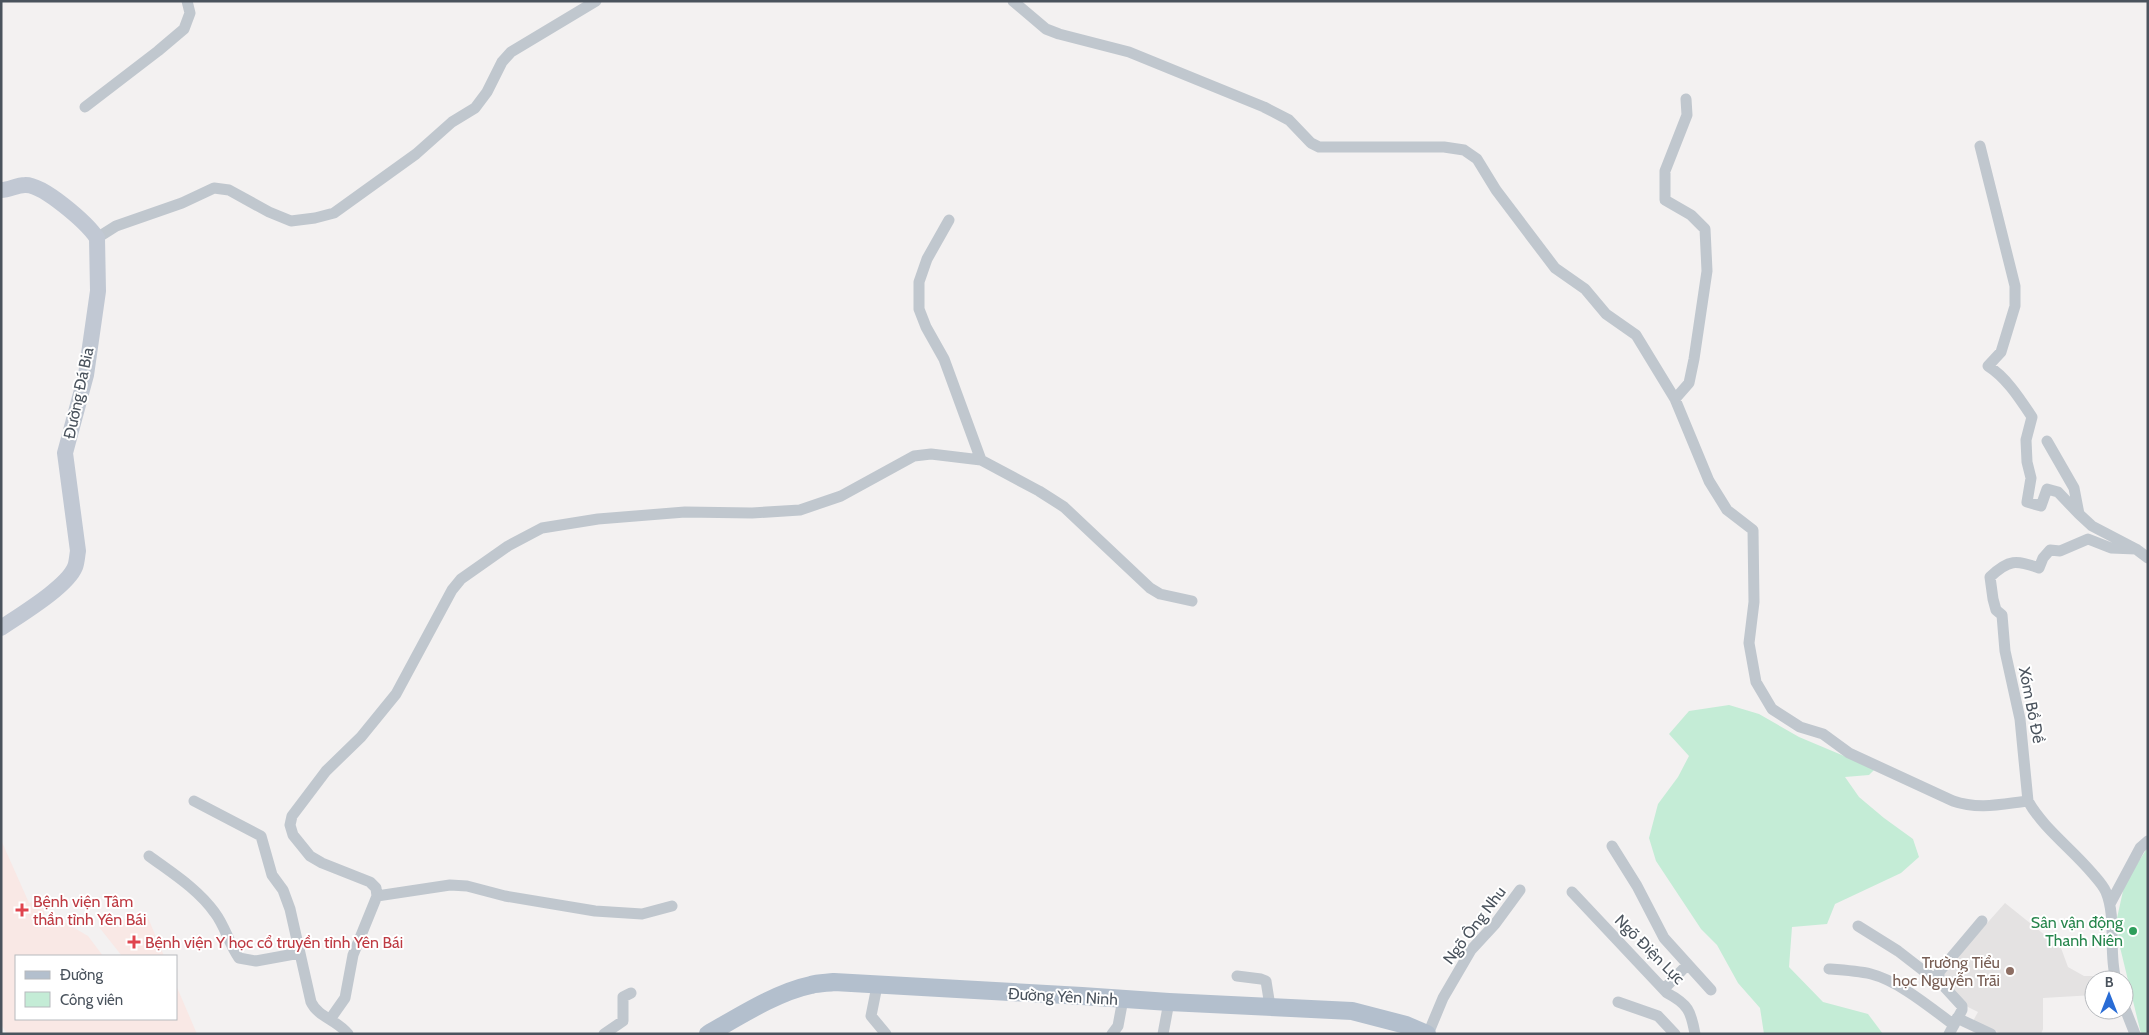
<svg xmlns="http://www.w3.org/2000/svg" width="2149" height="1035" viewBox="0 0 2149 1035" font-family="Cabin,sans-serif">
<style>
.education{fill:#e4e2e2}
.medical{fill:#f9e8e5}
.green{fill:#c4ecd6}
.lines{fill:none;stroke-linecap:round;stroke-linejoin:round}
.street{stroke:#c0c7ce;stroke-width:11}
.secondary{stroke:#c1c8d3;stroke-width:16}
.primary{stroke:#b3bfcd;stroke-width:18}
.health-dot{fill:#e0444e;stroke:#fff;stroke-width:2}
.leisure-dot{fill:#2e9e5b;stroke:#fff;stroke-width:2}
.education-dot{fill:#8d6e63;stroke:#fff;stroke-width:2}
.labels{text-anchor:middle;stroke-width:4;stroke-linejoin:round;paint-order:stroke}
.street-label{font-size:16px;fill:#4a535d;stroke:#fff}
.health-label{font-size:16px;fill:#be3a42;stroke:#fff;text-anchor:start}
.leisure-label{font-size:16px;fill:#27864d;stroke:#fff;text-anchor:end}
.education-label{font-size:16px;fill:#785e54;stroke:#fff;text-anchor:end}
</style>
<rect width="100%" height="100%" fill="#f3f1f1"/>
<path class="education" d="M2005,903L2061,948L2068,967L2084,976H2102L2103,980H2094V995L2043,998V1029L2041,1034H2002L1973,1021L1978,1012L1968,1007L1941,975Z"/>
<path class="medical" d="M1,840L29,903L40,900L46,917L66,923L88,936L103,956H16V1019H176V985L197,1034H7L1,1024Z
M146,913L164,956H122L99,927Z"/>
<path class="green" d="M1729,705L1759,714L1799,737L1875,769L1869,775L1845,777L1859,797L1884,818L1913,839L1919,857L1901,873L1835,904L1827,924L1792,927L1789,967L1823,1002L1868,1014L1883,1034H1764L1760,1008L1738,983L1717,945L1701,929L1656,861L1649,838L1658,804L1678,777L1689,756L1669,734L1689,711Z
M2148,847V1034H2141L2119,943L2117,918L2125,882Z"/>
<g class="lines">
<path class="street" d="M1013,1L1046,29L1059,34L1129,52L1264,107L1289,120L1311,143L1319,147H1444L1464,150L1477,159L1496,190L1555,268L1585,289L1606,314L1636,335L1675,399L1709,481L1727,510L1753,530L1754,602L1749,643L1756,682L1772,709L1800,727L1823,734L1849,753L1953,801C1979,810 2002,804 2028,801
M85,107L158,51L184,29L190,13L187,1
M1980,146L2015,286V306L2001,352L1988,366C2006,377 2020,399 2032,417L2026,440L2027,462L2031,478L2027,502L2041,506L2047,489L2058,492L2079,514
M949,220L927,259L919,282V309L926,327L944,359L981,460L1039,491L1064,507L1150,588L1160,594L1192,601
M97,238L116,226L182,203L214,188L229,190L269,212L291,221L315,218L334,213L416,154L452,122L475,108L487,92L502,62L511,52L596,1
M1675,399L1689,383L1694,359L1707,271L1705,229L1691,215L1665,200V171L1687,115L1686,99
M2047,441L2074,488L2079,514L2092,526L2136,549L2148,558
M194,801L261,836L272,875L283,890L290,909L311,1002C318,1017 337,1020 348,1034
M1612,846L1637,886L1664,938L1711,990
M149,856C172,873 198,889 215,913C225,926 229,944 239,958L256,961L300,953
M1572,892L1667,993C1688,1004 1691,1011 1695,1034
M377,896L450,885L467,886L505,896L595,911L642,914L672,906
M2110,904L2140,848L2148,841
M1858,926L1898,951L1929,975L1939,981
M1829,969C1843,970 1858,971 1871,974C1899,981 1931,1008 1954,1025
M1237,976L1261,979L1266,981L1270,1006
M2116,980C2108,952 2117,919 2106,892C2103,885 2097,879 2092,873C2072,849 2043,828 2028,801L2020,719L2005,651L2002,615L1996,610L1993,599L1990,577C2009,559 2016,560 2039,568L2043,558L2050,550L2060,551L2088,539L2111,548L2136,549
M877,986L871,1016L886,1034
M1664,989L1687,965
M1618,1002L1658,1016L1675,1034
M2124,1006L2135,1034
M331,1018L345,998L353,955L377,896L376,888L370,882L322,863L310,856L293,835L290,825L292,816L326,771L361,737L396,694L452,590L461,579L508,546L542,528L598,519L685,512L752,513L800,510L841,496L914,456L931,454L981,460
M1957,1018L1991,1034
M604,1034L623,1021V997L631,993
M1112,1034L1118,1026L1123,999
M1163,1034L1169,1002
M1428,1034L1443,998L1471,950L1495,924L1520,890
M1949,1034L1962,1010V1006L1939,981V972L1982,921"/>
<path class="secondary" d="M1,190C10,190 16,185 25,185C43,184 87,223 97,238L98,291L86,375L65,453L78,551C77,556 77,562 75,567C67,587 20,615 1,628"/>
<path class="primary" d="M708,1034C738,1017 777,992 811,985C818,983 827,983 834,982L1082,996L1169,1002L1352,1011L1406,1025L1427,1034"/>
</g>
<g class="health-dot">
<path d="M19.5 902.5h5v5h5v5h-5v5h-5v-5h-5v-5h5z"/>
<path d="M131.5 934.5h5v5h5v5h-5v5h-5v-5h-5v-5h5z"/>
</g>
<circle class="leisure-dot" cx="2133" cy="931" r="5"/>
<circle class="education-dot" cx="2010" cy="971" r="5"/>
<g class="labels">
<g class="street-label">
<text transform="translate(78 393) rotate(-78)" y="6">Đường Đá Bia</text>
<text transform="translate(2032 705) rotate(79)" y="6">Xóm Bồ Đề</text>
<text transform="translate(1474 925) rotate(-53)" y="6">Ngõ Ông Nhu</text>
<text transform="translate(1650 949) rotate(45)" y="6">Ngõ Điện Lực</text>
<text transform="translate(1063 996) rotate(3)" y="6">Đường Yên Ninh</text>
</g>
<g class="health-label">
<text x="33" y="907">Bệnh viện Tâm<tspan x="33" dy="18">thần tỉnh Yên Bái</tspan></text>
<text x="145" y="948">Bệnh viện Y học cổ truyền tỉnh Yên Bái</text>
</g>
<g class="leisure-label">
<text x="2123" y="928">Sân vận động<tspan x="2123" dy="18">Thanh Niên</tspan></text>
</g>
<g class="education-label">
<text x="2000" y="968">Trường Tiểu<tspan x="2000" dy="18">học Nguyễn Trãi</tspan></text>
</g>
</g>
<rect width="2149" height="1035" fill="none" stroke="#4a535d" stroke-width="5"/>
<rect x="15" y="955" width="162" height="65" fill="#ffffff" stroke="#b7babe"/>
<rect x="25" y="971" width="25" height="8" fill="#b3bfcd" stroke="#b7babe"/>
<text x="60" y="980" font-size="15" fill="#4a535d">Đường</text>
<rect x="25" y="992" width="25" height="15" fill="#c4ecd6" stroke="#b7babe"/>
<text x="60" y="1005" font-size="15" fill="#4a535d">Công viên</text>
<g transform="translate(2109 995)"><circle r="24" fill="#ffffff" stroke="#b7babe"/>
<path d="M0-4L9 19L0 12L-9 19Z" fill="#296cd5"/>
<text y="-8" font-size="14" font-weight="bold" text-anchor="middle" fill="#4a535d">B</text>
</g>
</svg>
